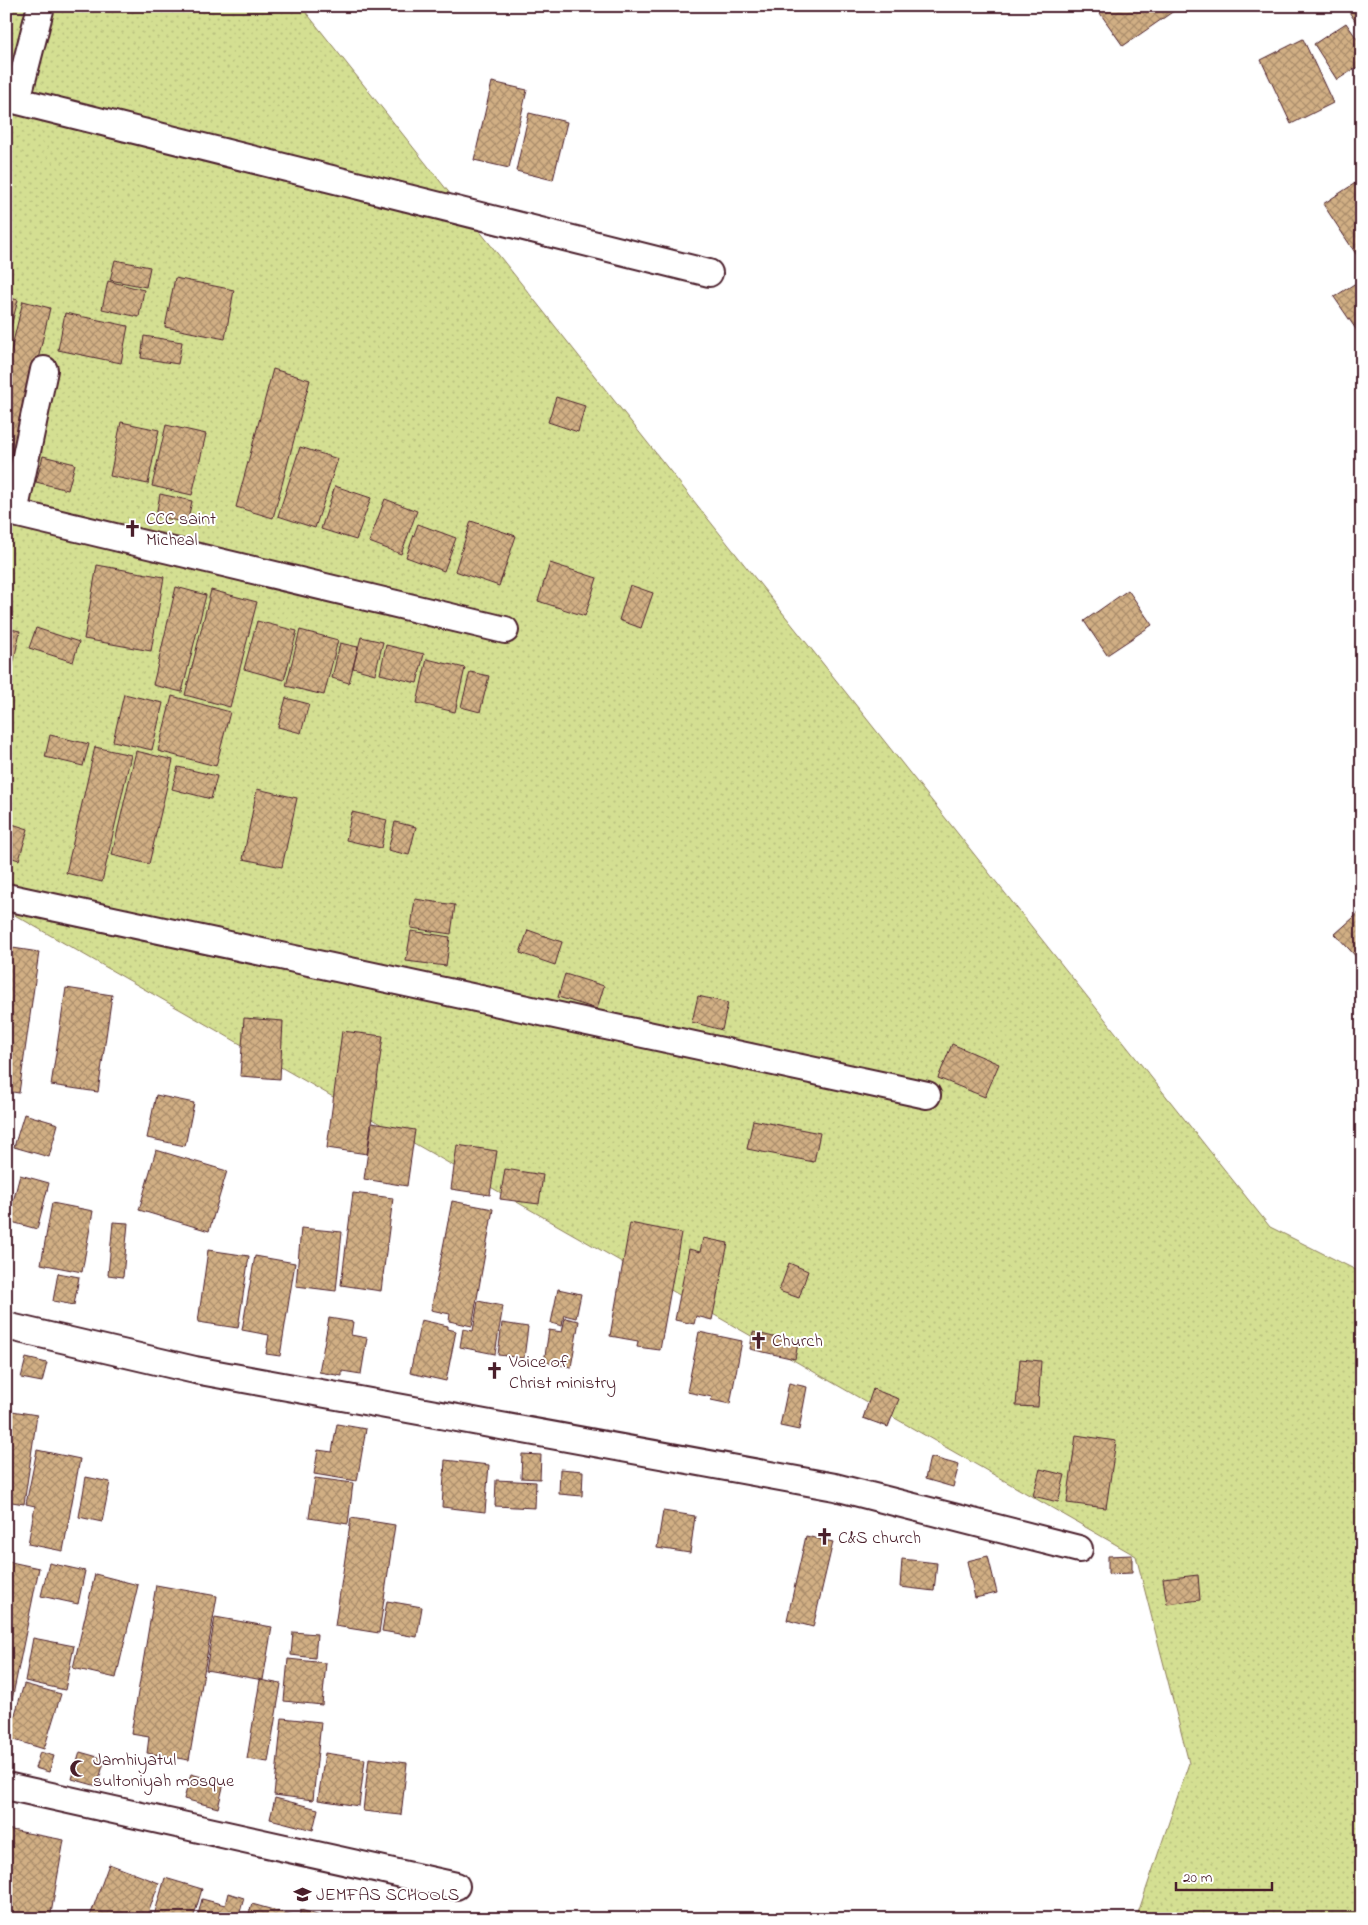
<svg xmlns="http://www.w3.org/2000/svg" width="1368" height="1925" viewBox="0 0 1368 1925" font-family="'Indie Flower',sans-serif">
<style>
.grass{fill:url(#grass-dots);stroke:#8f7f5e}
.building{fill:url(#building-cross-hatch);stroke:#4a1f2b}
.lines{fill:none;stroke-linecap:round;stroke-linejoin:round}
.street-casing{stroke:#4a1f2b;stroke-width:30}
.street{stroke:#fff;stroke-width:26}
.labels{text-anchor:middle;stroke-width:4;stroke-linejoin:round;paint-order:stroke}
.poi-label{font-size:18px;fill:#4a1f2b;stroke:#fff;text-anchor:start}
</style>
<defs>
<pattern id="grass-dots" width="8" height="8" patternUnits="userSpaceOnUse" patternTransform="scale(1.25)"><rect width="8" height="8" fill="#d4df92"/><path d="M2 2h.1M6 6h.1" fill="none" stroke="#b8bf7e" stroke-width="1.8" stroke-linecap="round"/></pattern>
<pattern id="building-cross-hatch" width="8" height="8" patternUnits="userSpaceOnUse" patternTransform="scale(1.25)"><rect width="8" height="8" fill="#d1af84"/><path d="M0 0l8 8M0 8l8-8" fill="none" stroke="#ac8e6c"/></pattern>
</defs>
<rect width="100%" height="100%" fill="#fff"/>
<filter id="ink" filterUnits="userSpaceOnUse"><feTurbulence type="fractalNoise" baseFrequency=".02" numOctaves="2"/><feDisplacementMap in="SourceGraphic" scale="10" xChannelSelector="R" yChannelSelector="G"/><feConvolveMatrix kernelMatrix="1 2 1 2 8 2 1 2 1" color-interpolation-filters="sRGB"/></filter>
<g filter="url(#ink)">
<path class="grass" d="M6,6H301L1270,1227L1362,1273V1919H1136L1189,1763L1136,1556L6,910Z"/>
<path class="building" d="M1095,6H1181L1123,46Z
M1345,6H1362V31Z
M1346,23L1362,46V64L1337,80L1314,44Z
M1303,39L1333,103L1291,124L1261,60Z
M492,82L527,90L509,168L474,160Z
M529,113L567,122L553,180L516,171Z
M1360,180L1362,183V263L1323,204Z
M115,260L150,267L146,287L110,280Z
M175,278L234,290L225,339L165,327Z
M1362,279V338L1334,297Z
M108,281L144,290L139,317L102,309Z
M6,297L18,300L7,341H6Z
M23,301L50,308L15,458L6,456V371Z
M65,313L128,326L121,363L58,350Z
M144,336L182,342L178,364L141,358Z
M273,369L310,380L273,518L236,507Z
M556,397L585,406L578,432L548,422Z
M121,422L159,430L148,484L110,476Z
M166,425L206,434L192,495L152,486Z
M300,447L338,459L315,528L278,516Z
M43,456L75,464L68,490L36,482Z
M335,486L371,498L356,540L321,529Z
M160,494L192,501L187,523L156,516Z
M385,499L417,511L401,554L369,542Z
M471,521L516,536L499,586L455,571Z
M418,524L456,538L444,571L406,557Z
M550,563L597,578L585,616L538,601Z
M97,565L164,577L151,651L84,639Z
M630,585L653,593L641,628L619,620Z
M176,587L206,595L182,692L153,685Z
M211,590L257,602L230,707L185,695Z
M1128,590L1152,625L1107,655L1084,621Z
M257,621L297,631L284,680L244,669Z
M6,628L20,631L7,695H6Z
M36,628L79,642L73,662L29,648Z
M300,630L338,640L324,695L286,686Z
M361,637L383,642L375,674L353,668Z
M340,643L358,647L349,683L332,678Z
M386,645L424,654L417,683L380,674Z
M427,659L465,668L455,712L417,703Z
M470,672L489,676L480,712L461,707Z
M124,694L163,703L152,750L113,741Z
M172,696L230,712L216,766L158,751Z
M286,698L309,704L301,733L278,727Z
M50,735L89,744L83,766L45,757Z
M95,747L131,755L102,882L66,873Z
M136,751L173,760L149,864L112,855Z
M178,767L217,776L211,799L172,789Z
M257,789L297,798L282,867L243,859Z
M352,812L387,820L381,848L346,840Z
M6,822L28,829L19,860L6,856Z
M395,822L416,827L409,855L388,850Z
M415,899L455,905L451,934L411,928Z
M1362,910V963L1335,934Z
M528,930L562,942L555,965L520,953Z
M411,931L450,937L446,966L406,961Z
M6,947L39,952L19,1093L6,1091Z
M565,974L604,986L597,1009L558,997Z
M66,988L112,995L98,1092L51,1085Z
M698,996L728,1003L722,1030L692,1022Z
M244,1018L283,1021L280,1079L240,1076Z
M342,1031L383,1036L367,1154L327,1148Z
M952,1044L999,1064L985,1097L938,1078Z
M156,1095L194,1103L185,1146L147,1138Z
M24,1114L58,1124L49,1157L14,1147Z
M753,1120L820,1133L814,1162L747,1149Z
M372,1123L415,1130L407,1186L364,1179Z
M457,1145L497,1151L490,1195L451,1189Z
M156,1150L227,1171L209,1231L139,1210Z
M505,1169L543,1175L539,1204L500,1199Z
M20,1175L49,1183L37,1229L8,1221Z
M6,1192L11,1193L6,1212Z
M353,1193L393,1198L381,1291L341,1285Z
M452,1201L493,1209L472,1326L449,1321L450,1314L431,1310Z
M52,1203L93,1211L82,1272L41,1264Z
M113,1222L128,1223L123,1277L108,1275Z
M630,1223L681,1233L660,1350L637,1347L638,1341L610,1336Z
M301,1228L342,1232L336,1291L296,1286Z
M703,1238L728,1243L712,1320L696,1316L694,1324L675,1320L689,1249L700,1252Z
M208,1250L249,1256L238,1328L198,1322Z
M255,1256L295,1263L280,1356L266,1354L269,1335L242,1330Z
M789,1263L808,1271L799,1298L779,1291Z
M58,1273L79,1277L74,1305L53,1301Z
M558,1289L581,1294L576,1318L564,1315L562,1326L551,1323Z
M478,1301L503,1306L495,1354L460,1347L463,1329L473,1331Z
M329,1318L353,1322L351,1335L367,1338L361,1374L342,1371V1376L319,1372Z
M565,1318L579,1321L571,1367L544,1362L549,1330L562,1332Z
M421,1320L448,1326V1329L456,1331L446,1381L410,1373Z
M502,1323L528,1327L524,1358L498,1355Z
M699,1332L742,1341L730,1404L711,1400L712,1397L687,1392Z
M753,1332L798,1343L795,1359L750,1349Z
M26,1358L47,1363L42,1382L21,1378Z
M1020,1359L1041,1361L1038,1407L1016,1406Z
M789,1383L807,1387L799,1430L780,1426Z
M873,1389L899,1399L888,1427L863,1418Z
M6,1410L37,1415L24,1504L6,1501Z
M337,1424L366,1429L357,1481L314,1474L318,1450L332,1452Z
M1076,1435L1116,1441L1106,1508L1067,1503Z
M37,1450L80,1459L63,1551L28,1544L35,1506L26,1504Z
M522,1454L541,1455L540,1479L521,1478Z
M930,1457L959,1465L953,1487L925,1479Z
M445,1460L489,1465L485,1512L442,1507Z
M560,1469L583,1471L582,1496L559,1494Z
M1040,1469L1065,1475L1058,1502L1033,1496Z
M86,1477L110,1482L102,1522L79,1517Z
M315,1478L353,1483L348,1524L309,1518Z
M496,1480L536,1482L535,1508L495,1506Z
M663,1511L695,1516L690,1553L657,1548Z
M351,1518L395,1525L379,1633L335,1626Z
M806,1536L833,1542L813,1627L787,1620Z
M1132,1555V1573L1108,1574V1556Z
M988,1556L997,1593L975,1598L967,1561Z
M902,1559L937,1563L934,1591L900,1587Z
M6,1561L39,1568L12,1700L6,1699Z
M49,1563L85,1571L78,1604L41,1596Z
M95,1574L138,1585L116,1678L73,1668Z
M1198,1575L1200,1600L1167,1604L1163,1579Z
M156,1585L217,1596L189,1760L147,1753L149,1737L131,1734Z
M387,1601L422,1607L417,1637L382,1631Z
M215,1617L272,1627L263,1680L206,1670Z
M293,1632L317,1634L315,1658L291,1655Z
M33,1638L74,1646L65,1690L25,1681Z
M288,1659L326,1663L322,1705L284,1701Z
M260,1680L281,1684L268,1762L247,1759Z
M24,1684L61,1694L44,1749L8,1738Z
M282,1718L321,1722L313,1800L274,1795Z
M40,1752L54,1756L49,1772L35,1768Z
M80,1752L105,1759L97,1786L72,1779Z
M325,1753L365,1759L359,1806L318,1800Z
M369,1758L407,1763L401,1815L363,1811Z
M191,1774L224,1783L218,1808L184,1799Z
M275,1798L318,1809L313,1830L270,1819Z
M6,1829L64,1840L50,1919H6Z
M109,1864L159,1883L146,1919H89Z
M165,1878L202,1889L193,1919H153Z
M228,1893L244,1898L238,1919H197L202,1899L225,1905Z
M252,1904L295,1916V1919H247Z
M301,1910L330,1919H298Z"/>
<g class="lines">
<defs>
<path id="street" d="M6,98L709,273
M17,100L41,6
M6,511L505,630
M14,513L44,370
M6,897L927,1095
M6,1326L195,1370L835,1487L1079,1549
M6,1786L456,1886"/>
</defs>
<use href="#street" class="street-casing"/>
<use href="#street" class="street"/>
</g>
</g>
<defs>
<symbol id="church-bare" viewBox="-9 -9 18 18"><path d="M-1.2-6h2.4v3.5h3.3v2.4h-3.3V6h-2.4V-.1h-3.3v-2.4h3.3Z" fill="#4a1f2b" stroke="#fff" stroke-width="2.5" paint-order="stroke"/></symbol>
<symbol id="mosque-bare" viewBox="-9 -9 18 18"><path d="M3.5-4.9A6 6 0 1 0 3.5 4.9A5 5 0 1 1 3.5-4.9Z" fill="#4a1f2b" stroke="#fff" stroke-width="2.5" paint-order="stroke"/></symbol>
<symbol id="school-bare" viewBox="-9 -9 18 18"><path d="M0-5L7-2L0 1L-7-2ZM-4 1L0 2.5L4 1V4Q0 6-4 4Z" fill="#4a1f2b" stroke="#fff" stroke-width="2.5" paint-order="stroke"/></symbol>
</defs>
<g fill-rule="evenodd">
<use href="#church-bare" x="120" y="516" width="25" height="25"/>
<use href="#church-bare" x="746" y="1328" width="25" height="25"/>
<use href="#church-bare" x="482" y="1358" width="25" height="25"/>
<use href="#church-bare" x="812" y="1524" width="25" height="25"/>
<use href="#mosque-bare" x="66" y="1756" width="25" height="25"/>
<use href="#school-bare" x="290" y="1882" width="25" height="25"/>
</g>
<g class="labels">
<g class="poi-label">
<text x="146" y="524">CCC saint<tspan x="146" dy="21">Micheal</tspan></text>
<text x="772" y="1346">Church</text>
<text x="509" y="1367">Voice of<tspan x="509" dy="21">Christ ministry</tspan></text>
<text x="838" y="1543">C&amp;S church</text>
<text x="93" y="1765">Jamhiyatul<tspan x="93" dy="21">sultoniyah mosque</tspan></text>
<text x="316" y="1900">JEMFAS SCHOOLS</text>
</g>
</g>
<rect width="1368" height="1925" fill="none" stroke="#fff" stroke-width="25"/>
<rect x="12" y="12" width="1343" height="1900" fill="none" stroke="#4a1f2b" stroke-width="2" filter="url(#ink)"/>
<path d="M1176 1882v8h96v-8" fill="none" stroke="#4a1f2b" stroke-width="2.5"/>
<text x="1183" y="1882" font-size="15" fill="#4a1f2b" stroke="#ffffff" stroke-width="4" paint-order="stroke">20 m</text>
</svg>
